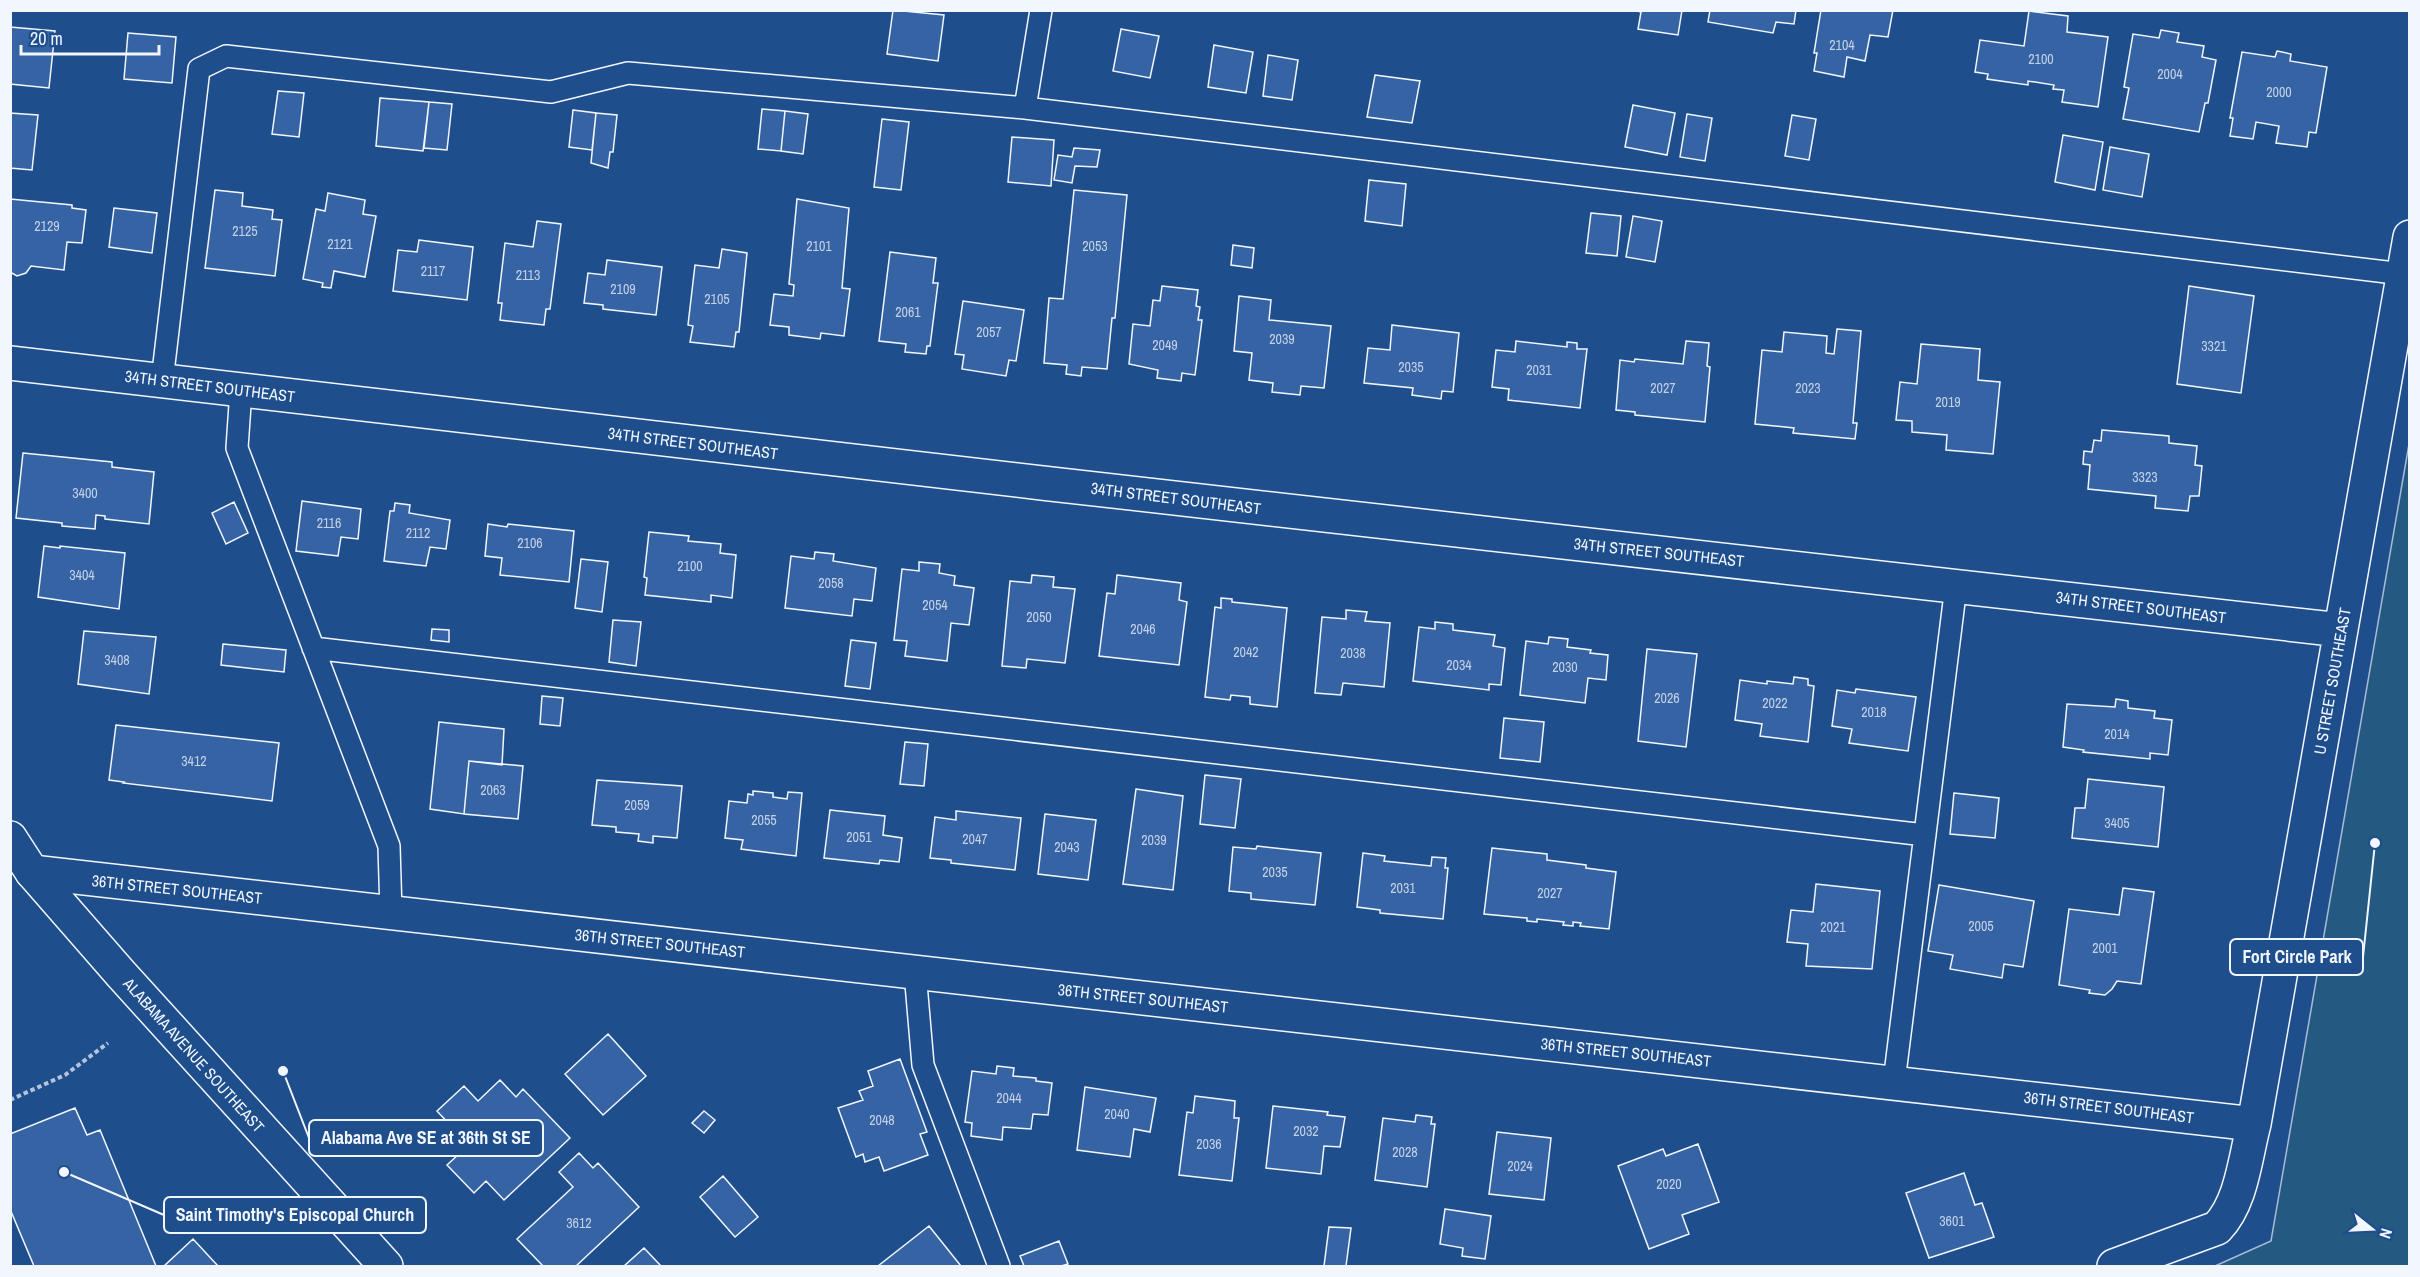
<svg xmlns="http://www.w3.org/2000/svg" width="2420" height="1277" viewBox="0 0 2420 1277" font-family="'Archivo Narrow',sans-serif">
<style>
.green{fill:#245a82;stroke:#a8bbd7;stroke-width:1.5}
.building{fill:#3563a3;stroke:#f2f6ff;stroke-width:1.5}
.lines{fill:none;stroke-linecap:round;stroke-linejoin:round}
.lane-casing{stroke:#f2f6ff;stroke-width:24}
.street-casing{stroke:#f2f6ff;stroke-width:36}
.secondary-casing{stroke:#f2f6ff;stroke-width:36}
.path{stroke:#b3c4dc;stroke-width:4;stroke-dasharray:4.5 3;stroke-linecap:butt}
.lane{stroke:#1f4e8c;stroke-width:21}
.street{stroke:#1f4e8c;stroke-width:33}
.secondary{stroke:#1f4e8c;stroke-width:33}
.labels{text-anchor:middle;stroke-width:4.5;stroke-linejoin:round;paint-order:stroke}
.number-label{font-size:14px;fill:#c3d1e8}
.street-label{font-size:16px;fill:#f2f6ff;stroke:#1f4e8c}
.leader{fill:none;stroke:#f2f6ff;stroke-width:2}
.callout-dot{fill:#f2f6ff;stroke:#1f4e8c;stroke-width:2}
.callout{fill:#1f4e8c;stroke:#f2f6ff;stroke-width:2}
.callout-label{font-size:18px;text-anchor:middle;font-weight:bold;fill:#f2f6ff}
</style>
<rect width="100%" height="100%" fill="#1f4e8c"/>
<path class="green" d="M2409,444V1266H2215L2271,1241Z"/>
<path class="building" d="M893,10L944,15L938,61L887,54Z
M1633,10H1682L1678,35L1638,29L1641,12Z
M1710,10H1796L1794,24L1776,22L1773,33L1708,22Z
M1821,10H1893L1888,37L1870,35L1865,61L1847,57L1844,77L1814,71L1817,53H1814Z
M2029,11L2068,16L2067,32L2108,37L2098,107L2062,102L2064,90L2053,89L2054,85L2028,81V85L1987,79L1988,74L1975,72L1980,40L2024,46Z
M10,27L55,31L49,88L10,84Z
M1121,29L1159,36L1150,78L1113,71Z
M2161,30L2179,33L2177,42L2204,46L2202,57L2216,60L2208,103H2205L2199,132L2123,119L2129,88L2124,87L2133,34L2159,38Z
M128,33L176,37L172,83L124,79Z
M1214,45L1253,52L1246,93L1208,87Z
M2277,51L2291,54L2290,61L2327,67L2316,133L2309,132L2307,147L2276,143L2279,126L2256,122L2253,139L2230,136L2233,118H2230L2242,52L2275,57Z
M1268,55L1298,60L1292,100L1263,96Z
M1375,75L1420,81L1412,123L1367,117Z
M278,91L304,93L299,137L272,134Z
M380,98L429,102L423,151L376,146Z
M429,102L452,104L447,150L424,148Z
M1633,105L1675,113L1667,155L1625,147Z
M762,109L785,111L781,151L758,149Z
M573,110L596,113L592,150L569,147Z
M785,111L808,114L803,154L781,151Z
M10,113L38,115L32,170L10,168Z
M596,113L617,115L613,152H610L608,168L591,163Z
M1687,114L1712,118L1705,161L1680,157Z
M1792,115L1816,119L1809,160L1785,156Z
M882,119L909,122L901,190L874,187Z
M2063,135L2103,142L2095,190L2055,182Z
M1012,137L1054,140L1051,186L1008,182Z
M2110,147L2149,154L2142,197L2103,190Z
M1074,148L1100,150L1097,167L1075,166L1072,183L1054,180L1058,155L1072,157Z
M1369,180L1406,184L1402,226L1365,221Z
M215,190L243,193L242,206L273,210L272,219L282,220L275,276L205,268Z
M1074,190L1127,195L1115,318H1112L1107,369L1082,367L1081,376L1066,374L1067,365L1044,363L1049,298L1063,299Z
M328,193L365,200L363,214L376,216L365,277L334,271L331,288L322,287L323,283L303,279L316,209L325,211Z
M10,199L72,205V208L86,210L82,243L67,242L64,270L31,266L26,273L17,276L10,272Z
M797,199L849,208L842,288L850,289L844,336L821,333L820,339L789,335V327L770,325L774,294L793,296L794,285L789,284Z
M114,208L157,213L152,253L109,247Z
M1591,213L1621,216L1617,256L1586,253Z
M1633,216L1662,221L1655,262L1626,257Z
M537,221L561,224L550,309H546L544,325L500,320L502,303H498L505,243L533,247Z
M419,240L473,247L467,300L393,291L398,250L417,252Z
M1233,245L1254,248L1252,268L1231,265Z
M722,249L747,253L739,332H736L734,347L690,342L693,326L688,325L695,265L719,268Z
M890,252L936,258L933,283H938L930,346H927L926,354L905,352L906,344L879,341Z
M607,260L662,267L656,315L603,309V305L584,303L588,273L605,275Z
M1162,286L1198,290L1196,306L1200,307L1198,320H1202L1195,375L1182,373L1181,381L1157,378L1158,370L1129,364L1133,324L1150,326L1153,300L1160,301Z
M2189,286L2254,296L2241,393L2177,384Z
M1239,296L1271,300L1269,320L1331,326L1324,388L1301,386L1300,395L1272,392L1273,383L1249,380L1252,353L1234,351Z
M963,301L1024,310L1016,361L1009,360L1006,376L962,369L964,355L955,354Z
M1392,325L1459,333L1453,392L1442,391L1441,399L1412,395L1413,388L1364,383L1368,348L1390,350Z
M1837,329L1861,331L1853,423H1857L1855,439L1793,433L1794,428L1755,424L1762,350L1782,352L1784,332L1827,336L1826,353L1834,354Z
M1516,341L1567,347V342L1577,343V349H1587L1580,408L1508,400L1509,389L1492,387L1496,350L1515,352Z
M1686,341L1709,343L1707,366L1710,367L1705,422L1635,415V412L1616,410L1620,360L1634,362L1635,359L1683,364Z
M1921,344L1980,349L1978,380L2000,382L1993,454L1946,450L1947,435L1912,432V421L1896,420L1900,382L1917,384Z
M2102,430L2169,436V443L2197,446L2195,465L2202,466L2199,496H2190L2188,511L2155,508L2156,496L2088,489L2090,465L2083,464L2084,451L2092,452L2094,440L2101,441Z
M23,453L112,462V467L154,472L149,524L105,519V516L96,515L95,529L62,526V523L16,518Z
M302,501L361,509L358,539L341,537L338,556L296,551Z
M234,502L248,533L226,544L212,513Z
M395,503L410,505L409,513L450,520L446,549L430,547L426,566L384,561L390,511H394Z
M488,524L507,527L508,524L574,531L569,582L500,575L502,558L485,556Z
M649,532L689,536L688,541L721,544L720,553L736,555L732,598L711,595V602L645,595L647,578L644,577Z
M44,546L60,548V546L125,553L119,609L38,597Z
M815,552L834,554L833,561L876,568L872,601L854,599L852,616L785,608L791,556L814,559Z
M581,559L608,562L602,612L575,608Z
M919,562L940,564L939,573L955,576L954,585L974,588L969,625L951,623L947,661L905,656L907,641L894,640L902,569L919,571Z
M1032,575L1054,577L1053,587L1075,589L1065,663L1027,659L1026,668L1002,666L1010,581L1031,583Z
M1117,575L1181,583L1179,600L1187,602L1179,665L1099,656L1107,593L1115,594Z
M1221,598L1232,599V602L1287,608L1277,707L1250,704V697L1231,695L1230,700L1205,697L1215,607L1221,608Z
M1346,610L1367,612L1365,621L1390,623L1384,687L1343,683L1341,695L1315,693L1322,617L1346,619Z
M613,620L641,622L636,666L609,662Z
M1435,622L1453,624V630L1495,635L1493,646L1505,648L1501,685L1489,684V690L1413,681L1419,627L1435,629Z
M432,629L449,630V642L431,640Z
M84,631L156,637L149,694L78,684Z
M1549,637L1568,639L1567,647L1591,650L1590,653L1608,655L1606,680L1588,678L1585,703L1520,695L1526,641L1548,644Z
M851,640L876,643L870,689L845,686Z
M223,644L286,650L284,672L221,665Z
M1647,649L1697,654L1686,747L1638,741Z
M1794,677L1808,679V685L1814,686L1808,742L1760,736L1762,724L1735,720L1740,680L1767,684V681L1793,684Z
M1856,689L1916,697L1908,751L1849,743L1852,729L1832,726L1837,690L1855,693Z
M542,696L563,698L560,726L540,724Z
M2116,699L2128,701V708L2155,711L2154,718L2172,720L2168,755L2150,753V759L2083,752L2084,750L2063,747L2067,704L2115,707Z
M1504,718L1544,722L1540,762L1500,758Z
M439,722L504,729L502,765L469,761L464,814L430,809Z
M116,725L279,743L272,801L123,783L124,782L109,780Z
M905,742L928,744L924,786L900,784Z
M469,761L523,766L518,819L464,814Z
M1205,775L1241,779L1235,828L1200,824Z
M2088,779L2164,787L2158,847L2072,838L2075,808H2085Z
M597,780L682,786L677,838L653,836V843L638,841L639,834L616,832V827L592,825Z
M1136,789L1183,796L1173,890L1123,884Z
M753,791L773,793V797L787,799L788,792L802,793L796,856L741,849L743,840L725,838L729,801L747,803L748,794L753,795Z
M1954,793L1999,798L1995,838L1950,834Z
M830,810L885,816L883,835L902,838L899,862L880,860L879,864L824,858Z
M956,811L1021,818L1015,870L951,863V860L930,858L935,817L956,820Z
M1045,814L1096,820L1088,880L1038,874Z
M1257,846L1321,853L1315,905L1251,899V893L1229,891L1233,847L1256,849Z
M1492,848L1547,854V860L1586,865V868L1616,872L1609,929L1580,926L1581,923L1573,922V926L1563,925L1564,922L1537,919V922L1527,921V918L1484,914Z
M1363,853L1385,856L1384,861L1431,866L1432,857L1446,858L1445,868H1448L1443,919L1380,913V910L1357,907Z
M1816,884L1880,891L1872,969L1806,966L1808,944L1787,942L1791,910L1813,912Z
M1939,885L2034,901L2023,967L2004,964L2002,978L1950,969L1953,955L1928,951Z
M2123,888L2154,892L2141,984L2117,981L2112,989L2105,995L2089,993L2090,990L2059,985L2069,909L2119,915Z
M608,1034L646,1076L603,1115L565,1074Z
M900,1059L927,1132L920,1134L928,1155L884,1171L879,1157L865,1162L863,1154L856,1157L838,1108L863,1100L859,1091L873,1086L868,1071Z
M997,1066L1014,1068L1013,1076L1036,1078V1081L1052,1083L1048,1115L1033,1114L1031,1129L1003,1127L1002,1140L971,1136L972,1123L965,1122L972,1071L996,1074Z
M500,1080L516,1097L523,1089L570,1138L504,1200L486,1181L474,1193L447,1165L460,1153L442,1134L451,1126L437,1111L464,1086L478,1101Z
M1085,1087L1156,1098L1150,1132L1134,1129L1130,1157L1077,1150Z
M1195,1096L1235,1101L1234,1118H1239L1232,1181L1179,1175L1187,1112L1193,1113Z
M1273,1106L1328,1112L1327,1115L1345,1117L1340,1147L1324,1146L1321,1174L1266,1168Z
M75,1108L87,1135L100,1130L156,1266H34L10,1209V1134Z
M704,1111L715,1120L704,1133L692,1123Z
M1416,1115L1432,1117L1431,1124H1435L1427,1187L1375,1180L1383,1118L1415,1122Z
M1497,1132L1551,1138L1544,1200L1489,1194Z
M1698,1144L1719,1202L1682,1215L1689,1234L1649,1249L1618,1166L1663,1149L1666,1156Z
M579,1153L593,1168L598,1163L639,1207L576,1266H543L517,1239L573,1187L559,1172Z
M1964,1173L1975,1205L1982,1203L1994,1237L1929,1258L1906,1193Z
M723,1176L758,1217L735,1237L700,1197Z
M1445,1209L1491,1216L1485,1259L1462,1256L1463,1248L1440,1244Z
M929,1226L961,1266H878Z
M1329,1227L1351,1228L1346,1266H1324Z
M193,1239L218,1266H164Z
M1059,1241L1068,1264L1061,1266H1024L1020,1256Z
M644,1248L661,1266H624Z"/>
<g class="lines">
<defs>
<path id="lane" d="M1025,108L1041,10
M162,381L199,69L226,56L551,92L628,73L1025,108L2403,274
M241,390L237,448L389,846L391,913
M313,648L1925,835
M915,972L923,1065L999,1266
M1894,1082L1956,586"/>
<path id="street" d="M10,363L1042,483L2341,630
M32,872L2254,1124
M2114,1266L2217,1228C2242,1202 2245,1158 2254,1124L2410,237"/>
<path id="secondary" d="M10,838L32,872L121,974L386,1266"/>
</defs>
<use href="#lane" class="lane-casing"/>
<use href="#street" class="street-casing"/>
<use href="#secondary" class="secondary-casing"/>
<path class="path" d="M10,1100L65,1075L108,1043"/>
<use href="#lane" class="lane"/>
<use href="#street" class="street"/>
<use href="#secondary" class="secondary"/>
</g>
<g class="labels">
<g class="number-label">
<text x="1842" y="50">2104</text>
<text x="2041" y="64">2100</text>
<text x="2170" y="79">2004</text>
<text x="2279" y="97">2000</text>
<text x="47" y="231">2129</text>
<text x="245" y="236">2125</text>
<text x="340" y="249">2121</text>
<text x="819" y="251">2101</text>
<text x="1095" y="251">2053</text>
<text x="433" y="276">2117</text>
<text x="528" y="280">2113</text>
<text x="623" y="294">2109</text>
<text x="717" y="304">2105</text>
<text x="908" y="317">2061</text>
<text x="989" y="337">2057</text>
<text x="1282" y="344">2039</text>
<text x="1165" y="350">2049</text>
<text x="2214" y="351">3321</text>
<text x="1411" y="372">2035</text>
<text x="1539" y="375">2031</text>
<text x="1663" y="393">2027</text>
<text x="1808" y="393">2023</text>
<text x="1948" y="407">2019</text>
<text x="2145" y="482">3323</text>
<text x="85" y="498">3400</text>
<text x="329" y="528">2116</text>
<text x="418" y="538">2112</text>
<text x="530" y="548">2106</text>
<text x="690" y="571">2100</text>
<text x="82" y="580">3404</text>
<text x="831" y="588">2058</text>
<text x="935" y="610">2054</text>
<text x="1039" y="622">2050</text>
<text x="1143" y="634">2046</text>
<text x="1246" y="657">2042</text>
<text x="1353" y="658">2038</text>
<text x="117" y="665">3408</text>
<text x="1459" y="670">2034</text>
<text x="1565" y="672">2030</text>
<text x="1667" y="703">2026</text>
<text x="1775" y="708">2022</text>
<text x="1874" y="717">2018</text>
<text x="2117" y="739">2014</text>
<text x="194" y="766">3412</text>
<text x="493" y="795">2063</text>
<text x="637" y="810">2059</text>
<text x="764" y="825">2055</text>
<text x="2117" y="828">3405</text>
<text x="859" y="842">2051</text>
<text x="975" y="844">2047</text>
<text x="1154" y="845">2039</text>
<text x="1067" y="852">2043</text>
<text x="1275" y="877">2035</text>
<text x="1403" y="893">2031</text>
<text x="1550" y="898">2027</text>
<text x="1981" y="931">2005</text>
<text x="1833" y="932">2021</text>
<text x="2105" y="953">2001</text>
<text x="1009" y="1103">2044</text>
<text x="1117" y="1119">2040</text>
<text x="882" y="1125">2048</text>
<text x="1306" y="1136">2032</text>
<text x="1209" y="1149">2036</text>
<text x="1405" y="1157">2028</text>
<text x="1520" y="1171">2024</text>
<text x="1669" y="1189">2020</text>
<text x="1952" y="1226">3601</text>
<text x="579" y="1228">3612</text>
</g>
<g class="street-label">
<text transform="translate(210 386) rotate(7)" y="6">34TH STREET SOUTHEAST</text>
<text transform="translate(693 443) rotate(7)" y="6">34TH STREET SOUTHEAST</text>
<text transform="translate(1176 498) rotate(7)" y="6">34TH STREET SOUTHEAST</text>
<text transform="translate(1659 552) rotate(6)" y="6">34TH STREET SOUTHEAST</text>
<text transform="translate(2141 607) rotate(7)" y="6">34TH STREET SOUTHEAST</text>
<text transform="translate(2332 681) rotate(-80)" y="6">U STREET SOUTHEAST</text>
<text transform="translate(177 889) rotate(6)" y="6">36TH STREET SOUTHEAST</text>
<text transform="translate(660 943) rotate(6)" y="6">36TH STREET SOUTHEAST</text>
<text transform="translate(1143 998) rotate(6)" y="6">36TH STREET SOUTHEAST</text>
<text transform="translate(1626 1052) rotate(6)" y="6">36TH STREET SOUTHEAST</text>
<text transform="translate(194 1055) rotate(48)" y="6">ALABAMA AVENUE SOUTHEAST</text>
<text transform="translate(2109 1107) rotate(7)" y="6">36TH STREET SOUTHEAST</text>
</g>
</g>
<path class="leader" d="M2375 843L2363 957M283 1071L309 1138M64 1172L164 1215"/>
<g class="callout-dot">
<circle cx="2375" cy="843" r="6"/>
<circle cx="283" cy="1071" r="6"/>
<circle cx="64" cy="1172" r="6"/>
</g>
<g class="callout">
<rect x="2230" y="939" width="133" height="36" rx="6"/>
<rect x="309" y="1120" width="234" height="36" rx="6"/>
<rect x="164" y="1197" width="262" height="36" rx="6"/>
</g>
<g class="callout-label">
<text x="2297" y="963">Fort Circle Park</text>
<text x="426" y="1144">Alabama Ave SE at 36th St SE</text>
<text x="295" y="1221">Saint Timothy's Episcopal Church</text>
</g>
<rect width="2420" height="1277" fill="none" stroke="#f2f6ff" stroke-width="24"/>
<g transform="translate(2372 1229) rotate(108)" stroke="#1f4e8c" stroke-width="4.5" paint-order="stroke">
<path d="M0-4.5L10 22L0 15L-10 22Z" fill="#f2f6ff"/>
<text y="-9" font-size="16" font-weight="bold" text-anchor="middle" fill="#f2f6ff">N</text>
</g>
<path d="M21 45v9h138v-9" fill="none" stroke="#f2f6ff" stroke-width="3"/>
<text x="30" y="45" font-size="18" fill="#f2f6ff" stroke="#1f4e8c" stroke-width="4.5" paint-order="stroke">20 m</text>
</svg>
